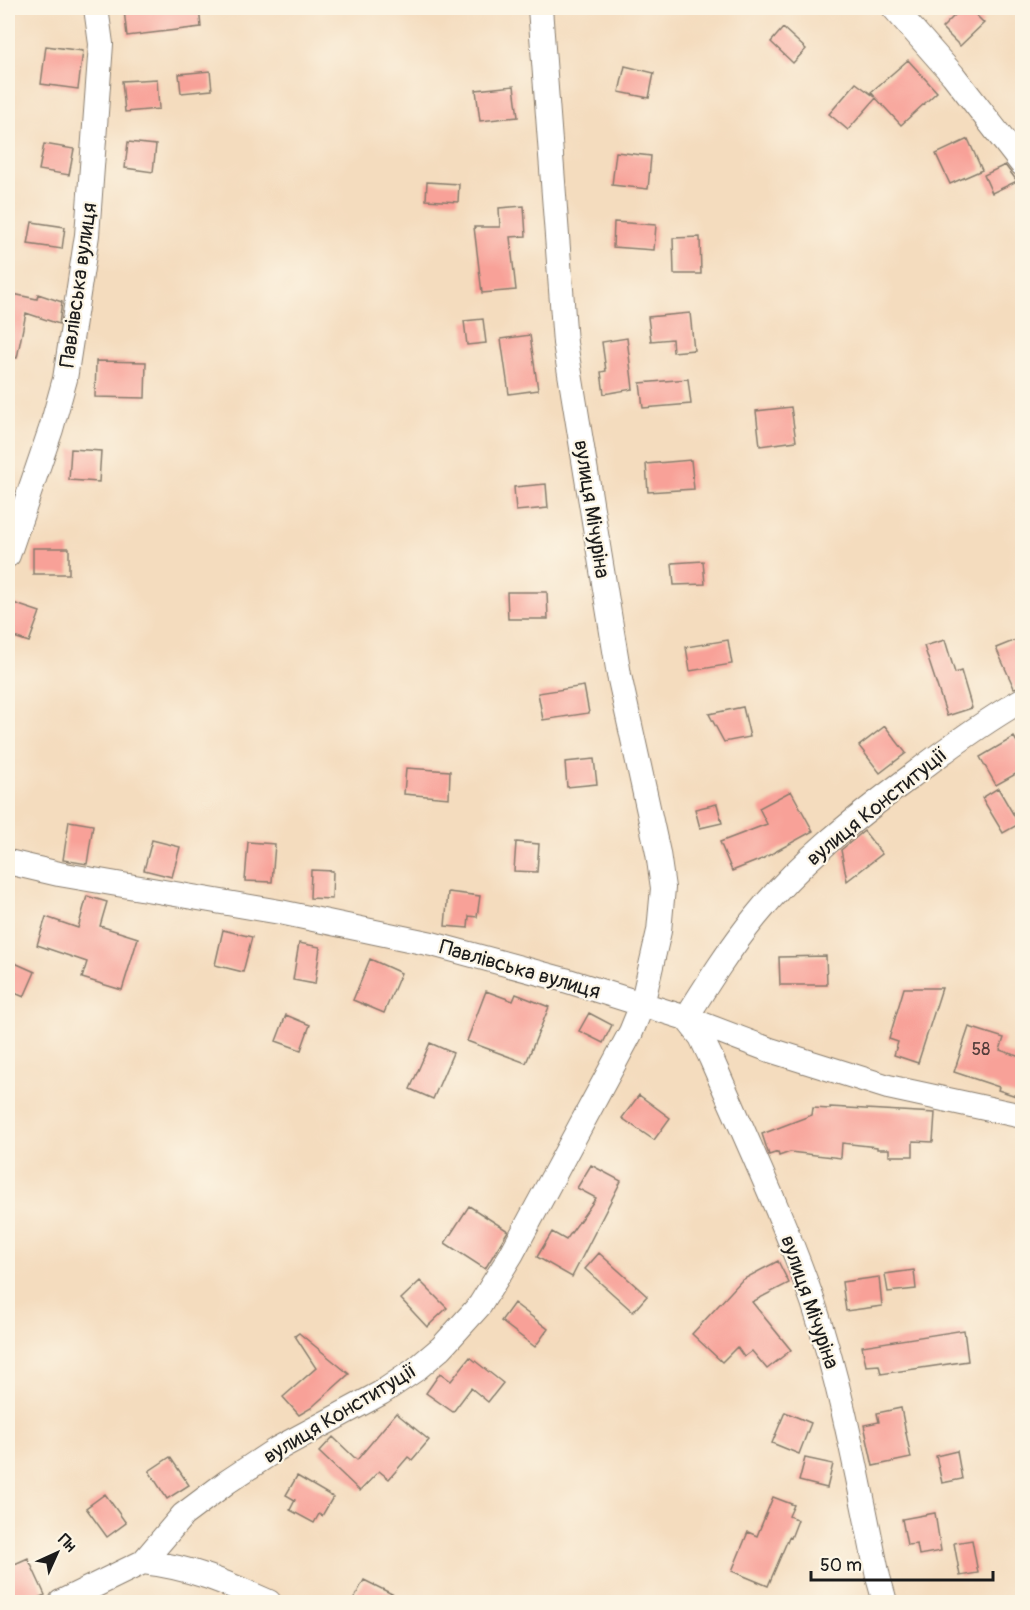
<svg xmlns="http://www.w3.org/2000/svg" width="1030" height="1610" viewBox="0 0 1030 1610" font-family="Pangolin,sans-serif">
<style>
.building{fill:#f8a198}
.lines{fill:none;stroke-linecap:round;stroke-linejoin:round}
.street-casing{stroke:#887c6d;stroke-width:26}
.street{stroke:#fff;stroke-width:24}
.labels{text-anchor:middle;stroke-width:4.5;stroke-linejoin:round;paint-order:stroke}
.number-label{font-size:18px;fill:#533d3b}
.street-label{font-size:21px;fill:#1c1c1c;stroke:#fcf5e5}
</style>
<rect width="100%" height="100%" fill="#fcf5e5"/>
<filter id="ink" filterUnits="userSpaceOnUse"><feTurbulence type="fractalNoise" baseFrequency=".0167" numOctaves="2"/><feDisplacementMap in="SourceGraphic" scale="12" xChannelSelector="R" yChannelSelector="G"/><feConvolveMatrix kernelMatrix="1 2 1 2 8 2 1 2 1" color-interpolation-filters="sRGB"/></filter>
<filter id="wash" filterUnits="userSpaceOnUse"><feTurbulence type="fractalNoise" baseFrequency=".008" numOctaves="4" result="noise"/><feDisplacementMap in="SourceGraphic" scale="24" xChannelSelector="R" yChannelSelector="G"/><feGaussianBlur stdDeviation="1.35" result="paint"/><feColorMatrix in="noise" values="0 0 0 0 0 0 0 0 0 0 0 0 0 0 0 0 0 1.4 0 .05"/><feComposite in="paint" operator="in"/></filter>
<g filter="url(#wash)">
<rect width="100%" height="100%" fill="#f4dcbe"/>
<g id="blocks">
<path class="building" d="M148,8H199L201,27L127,36L124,10Z
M962,8H969L984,23L960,46L942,28Z
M783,28L806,49L793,63L771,42Z
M46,46L83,51L78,89L41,84Z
M908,60L937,92L901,125L876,98L848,130L829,114L856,83L875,97L871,92Z
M625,66L654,73L649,98L619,92Z
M210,71L212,90L181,93L179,74Z
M157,79L159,109L125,112L122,81Z
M514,86L518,117L480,121L476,90Z
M968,139L982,170L950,184L936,154Z
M128,142L156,145L153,172L125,168Z
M44,144L74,149L69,175L39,170Z
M616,152L651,156L648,189L612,185Z
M1005,165L1017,181L992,193L984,175Z
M427,182L459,184L458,202L426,200Z
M524,206L526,236L510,237L516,290L482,293L474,227H500L499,208Z
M32,222L65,227L62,249L28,244Z
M614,222L656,225L654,250L613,247Z
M700,237L701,274H674L673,238Z
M8,293L37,299L38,294L62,302L59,324L26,313L17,358L8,357Z
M690,313L694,350L673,352L672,339L651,341L648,317Z
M483,319L486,343L467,345L464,321Z
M530,335L538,390L509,394L501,339Z
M627,338L633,389L604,394L601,372L606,371L602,342Z
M96,361L146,362L145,398L95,397Z
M688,379L691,404L643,408L640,383Z
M791,407L796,441L760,446L756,411Z
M71,449L101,451L99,482L69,480Z
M691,460L694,489L648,492L646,464Z
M546,484L548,508L516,511L514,487Z
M33,548H69V574H33Z
M703,561L705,584L674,585L672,563Z
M507,592H547L548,619H508Z
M13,603L40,612L29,642L8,635V619Z
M1023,637V686L1014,688L996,648Z
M728,640L732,664L690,671L686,647Z
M945,640L955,673L961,671L972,708L947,716L924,646Z
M584,686L589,713L543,720L538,693Z
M743,707L750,737L724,742L709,714Z
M885,726L906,753L880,773L859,746Z
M1014,737L1023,752V770L996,785L980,757Z
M594,759L597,784L567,787L565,762Z
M406,768L450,771L449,798L404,794Z
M998,788L1019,824L1003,833L982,798Z
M791,791L813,831L762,859L732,871L720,842L767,824L759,808Z
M717,804L722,823L700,828L695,809Z
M69,821L93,825L87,864L63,860Z
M864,831L882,854L847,881L841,850Z
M152,840L180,847L172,877L144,870Z
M248,842L275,844L272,882L245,881Z
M516,842L539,844L537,872L514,871Z
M311,870L333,871L332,899L310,898Z
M448,892L480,896L477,917L469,916L468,928L445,926Z
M87,896L107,902L100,926L138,938L122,990L82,978L87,962L37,945L46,917L78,928Z
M223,930L252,937L243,972L215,965Z
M299,943L320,947L315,984L293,980Z
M826,956L827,985H780L779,957Z
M370,959L401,973L384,1013L353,1000Z
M8,960L35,972L24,997L8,990Z
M904,988H942L918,1063L894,1055L898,1042L889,1039Z
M486,991L513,1001L516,994L549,1007L526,1063L467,1041Z
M589,1013L612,1025L603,1043L579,1031Z
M286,1015L310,1025L301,1050L276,1041Z
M969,1027L1004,1038L1000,1050L1023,1058V1076L1016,1096L998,1090L999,1087L954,1072Z
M430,1043L453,1053L433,1099L410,1089Z
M639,1095L670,1118L654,1140L622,1118Z
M830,1107L935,1113L933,1142L913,1141V1156H889V1149H877V1147L842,1143L841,1158L790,1152L779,1156L778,1152L769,1155L762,1134L812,1115L813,1108L830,1109Z
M591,1165L621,1181L572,1277L537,1257L552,1232L566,1240L596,1198L577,1188Z
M469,1206L508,1231L485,1269L445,1243Z
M599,1253L647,1296L633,1312L585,1269Z
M778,1261L789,1283L752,1302L791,1350L767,1369L752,1351L744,1357L737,1347L722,1362L692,1334L742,1280Z
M914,1270L916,1289L888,1292L885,1274Z
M879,1277L882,1306L846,1311L842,1282Z
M420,1281L447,1308L427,1327L401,1299Z
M514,1303L548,1329L535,1347L501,1321Z
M964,1330L968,1361L881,1374L879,1365L866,1366L862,1346Z
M299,1333L349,1374L311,1408L299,1415L283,1397L316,1368L295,1336Z
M470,1357L503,1383L488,1402L471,1388L453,1412L426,1393L440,1373L451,1381Z
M901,1408L911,1458L873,1466L864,1425L879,1422L877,1413Z
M785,1412L811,1423L799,1454L772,1443Z
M396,1413L429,1440L412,1460L408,1457L389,1479L379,1471L360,1491L319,1452L333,1437L357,1460Z
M957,1451L962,1479L942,1483L936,1456Z
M170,1457L189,1485L167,1499L149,1471Z
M805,1458L833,1464L827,1488L799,1481Z
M297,1476L333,1497L322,1516L319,1514L314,1523L290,1510L295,1500L286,1495Z
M105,1494L126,1523L107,1537L86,1508Z
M773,1497L794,1505L789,1516L798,1520L791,1538L789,1537L768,1586L732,1571L748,1532L757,1536Z
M935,1513L941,1551L919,1555L917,1544L907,1545L902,1519Z
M972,1540L978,1573L960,1576L954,1543Z
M28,1558L45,1595L28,1602H11L8,1594V1567Z
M364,1580L408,1602H352Z"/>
</g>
</g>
<g filter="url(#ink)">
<use href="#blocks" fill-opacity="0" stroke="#887c6d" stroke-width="1.5"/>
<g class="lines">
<defs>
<path id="street" d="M894,8L953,75L1022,164
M8,555L51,429L65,379L87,235L101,44L96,8
M8,862L59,874L280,912L432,944L565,980L686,1018L770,1050L888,1087L1022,1116
M143,1562C190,1567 227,1583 269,1602
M61,1602L143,1562L183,1515L227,1482L277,1449L381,1393L415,1370L441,1348L480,1305L511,1255L631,1032L642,1005L659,931L663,888L658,853L619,675L565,343L540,8
M885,1602L878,1577C859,1485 843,1392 813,1302C784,1219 746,1139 711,1058L701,1037L686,1018C708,983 730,948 756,916C799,862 854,819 909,778C945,750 982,723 1022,700"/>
</defs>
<use href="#street" class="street-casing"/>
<use href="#street" class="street"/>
</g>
</g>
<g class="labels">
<g class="number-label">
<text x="981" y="1055">58</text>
</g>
<g class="street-label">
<text transform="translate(78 285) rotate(-82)" y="7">Павлівська вулиця</text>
<text transform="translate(592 509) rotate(81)" y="7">вулиця Мічуріна</text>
<text transform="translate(877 806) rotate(-39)" y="7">вулиця Конституції</text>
<text transform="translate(520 969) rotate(16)" y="7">Павлівська вулиця</text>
<text transform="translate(810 1302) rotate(71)" y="7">вулиця Мічуріна</text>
<text transform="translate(340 1413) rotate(-31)" y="7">вулиця Конституції</text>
</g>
</g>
<rect width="1030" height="1610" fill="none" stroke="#fcf5e5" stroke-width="30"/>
<g transform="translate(57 1553) rotate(45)" stroke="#fcf5e5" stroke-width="4.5" paint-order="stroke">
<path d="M0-4.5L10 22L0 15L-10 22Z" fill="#1c1c1c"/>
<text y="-9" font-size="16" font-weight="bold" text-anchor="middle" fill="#1c1c1c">Пн</text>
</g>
<path d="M811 1571v9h182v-9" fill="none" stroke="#1c1c1c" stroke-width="3"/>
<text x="820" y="1571" font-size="18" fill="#1c1c1c" stroke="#fcf5e5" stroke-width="4.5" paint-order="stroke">50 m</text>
</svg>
